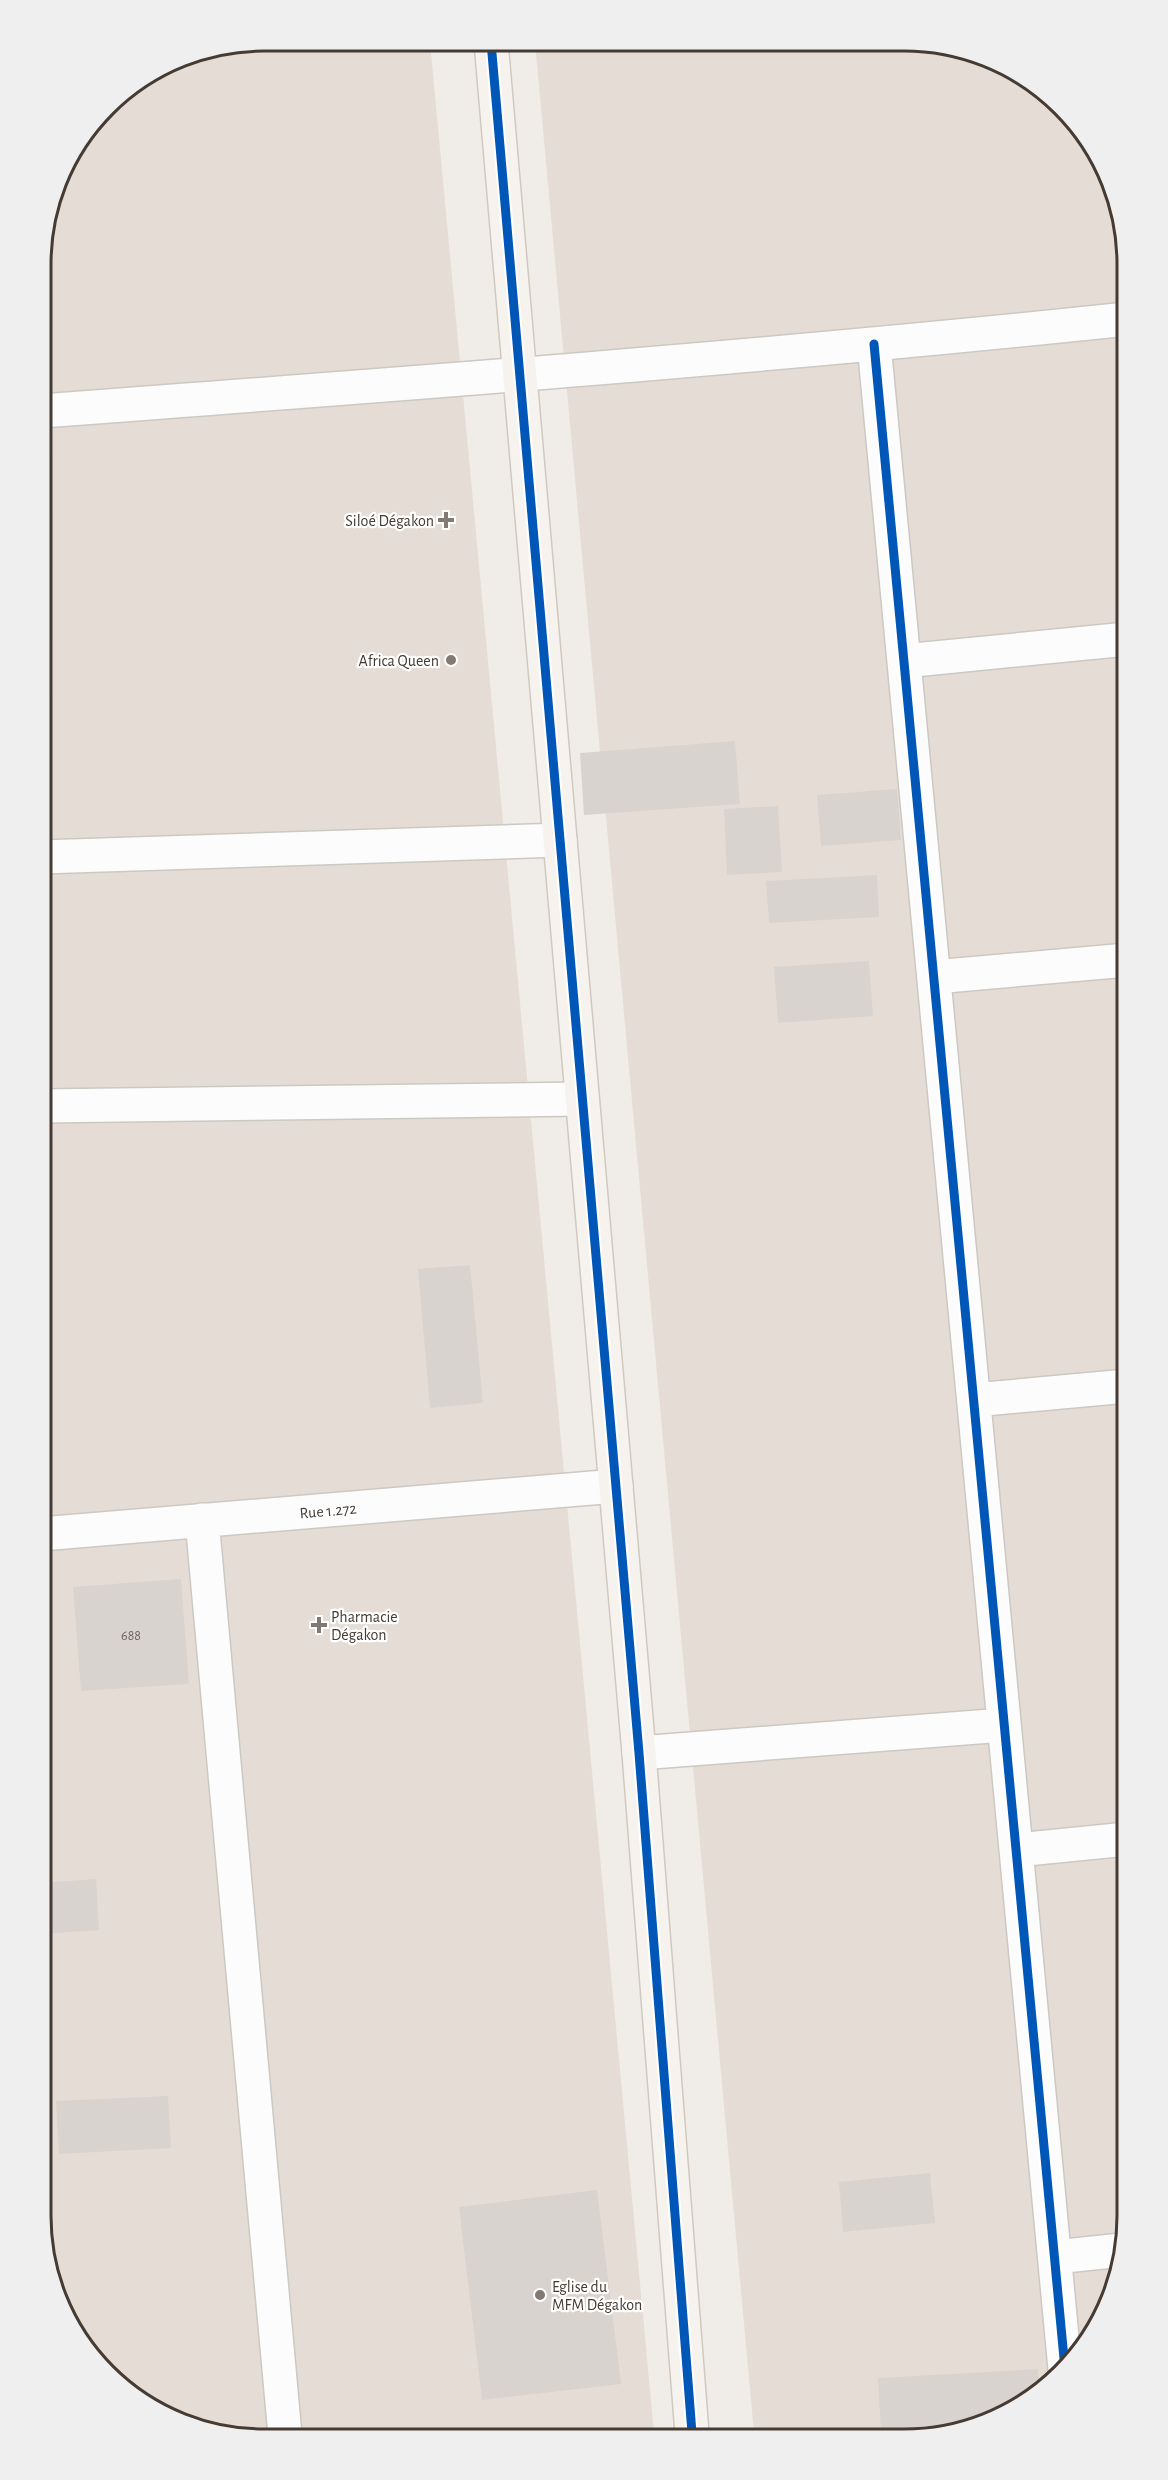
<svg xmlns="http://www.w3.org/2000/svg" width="1168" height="2480" viewBox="0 0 1168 2480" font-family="'Alegreya Sans',sans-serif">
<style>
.residential{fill:#e5ddd5}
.building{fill:#d8d3cf}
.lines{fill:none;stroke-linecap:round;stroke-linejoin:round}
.street-casing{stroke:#ccc8c4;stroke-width:36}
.secondary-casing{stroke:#d1c9bf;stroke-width:36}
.street{stroke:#fdfcfc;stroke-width:33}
.secondary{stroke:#f6f3ee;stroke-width:33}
.cycleway-casing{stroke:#fff;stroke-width:13}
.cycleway{stroke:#0057b8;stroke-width:9}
.poi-dot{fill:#827972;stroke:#fff;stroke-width:2}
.labels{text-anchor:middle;stroke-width:4.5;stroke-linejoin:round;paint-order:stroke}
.number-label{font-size:14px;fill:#6c625c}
.poi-label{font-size:16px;fill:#463b33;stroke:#fff;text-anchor:end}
.street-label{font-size:16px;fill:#463b33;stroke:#fff}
.rim{fill:none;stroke:#463b33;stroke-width:3}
</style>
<rect width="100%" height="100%" fill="#f0ece8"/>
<path class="residential" d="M390,41L430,42L654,2433L221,2435L165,2416L116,2384L71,2328L48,2274L41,2216V249L64,165L116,96L179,57L231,47Z
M535,42L947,45L1003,64L1052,96L1090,140L1120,206L1127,264V2231L1111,2301L1072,2363L1028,2402L962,2432L754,2433Z"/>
<path class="building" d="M735,741L740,804L584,815L580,753Z
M897,789L901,840L821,846L817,795Z
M778,806L782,872L727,875L724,809Z
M877,875L879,917L769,923L766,881Z
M869,961L873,1016L778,1023L774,967Z
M470,1265L483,1403L430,1408L418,1269Z
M181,1579L189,1684L81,1691L73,1587Z
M96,1879L99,1930L41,1934V1883Z
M168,2096L171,2148L59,2154L56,2101Z
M930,2173L935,2223L843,2232L839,2182Z
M597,2190L621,2384L482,2400L459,2207Z
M1038,2369L1039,2392L1028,2402L962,2432H881L878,2378Z"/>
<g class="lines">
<defs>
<path id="street" d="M874,344L1065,2369
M41,411C403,384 766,357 1127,319
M904,661L1127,639
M41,857L560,840
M934,977L1127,960
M41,1106L582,1099
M974,1400L1127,1386
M202,1520L285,2435
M41,1534L616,1486
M639,1753L1004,1725
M1016,1850L1127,1839
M1055,2257L1122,2250"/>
<path id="secondary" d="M491,42L639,1753L692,2433"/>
</defs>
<use href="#street" class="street-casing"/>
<use href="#secondary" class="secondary-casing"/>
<use href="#street" class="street"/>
<use href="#secondary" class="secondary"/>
<defs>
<path id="cycleway" d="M491,42L639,1753L692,2433
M874,344L1065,2369"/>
</defs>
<use href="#cycleway" class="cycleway-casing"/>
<use href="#cycleway" class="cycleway"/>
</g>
<g class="poi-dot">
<path d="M443 511h6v6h6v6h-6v6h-6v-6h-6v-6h6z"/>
<circle cx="451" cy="660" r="6"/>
<path d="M316 1616h6v6h6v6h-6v6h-6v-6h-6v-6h6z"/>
<circle cx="540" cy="2295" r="6"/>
</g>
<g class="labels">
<g class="number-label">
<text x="131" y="1640">688</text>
</g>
<g class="poi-label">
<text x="434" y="526">Siloé Dégakon</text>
<text x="439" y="666">Africa Queen</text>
<text x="331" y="1622" text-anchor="start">Pharmacie<tspan x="331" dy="18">Dégakon</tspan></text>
<text x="552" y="2292" text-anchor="start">Eglise du<tspan x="552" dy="18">MFM Dégakon</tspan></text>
</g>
<g class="street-label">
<text transform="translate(328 1510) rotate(-5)" y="6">Rue 1.272</text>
</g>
</g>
<path d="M0 0H1168V2480H0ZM264 51H904A213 213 0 0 1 1117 264V2216A213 213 0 0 1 904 2429H264A213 213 0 0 1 51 2216V264A213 213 0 0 1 264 51Z" fill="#f0efef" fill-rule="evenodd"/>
<path class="rim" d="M264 51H904A213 213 0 0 1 1117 264V2216A213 213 0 0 1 904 2429H264A213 213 0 0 1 51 2216V264A213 213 0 0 1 264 51Z"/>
</svg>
